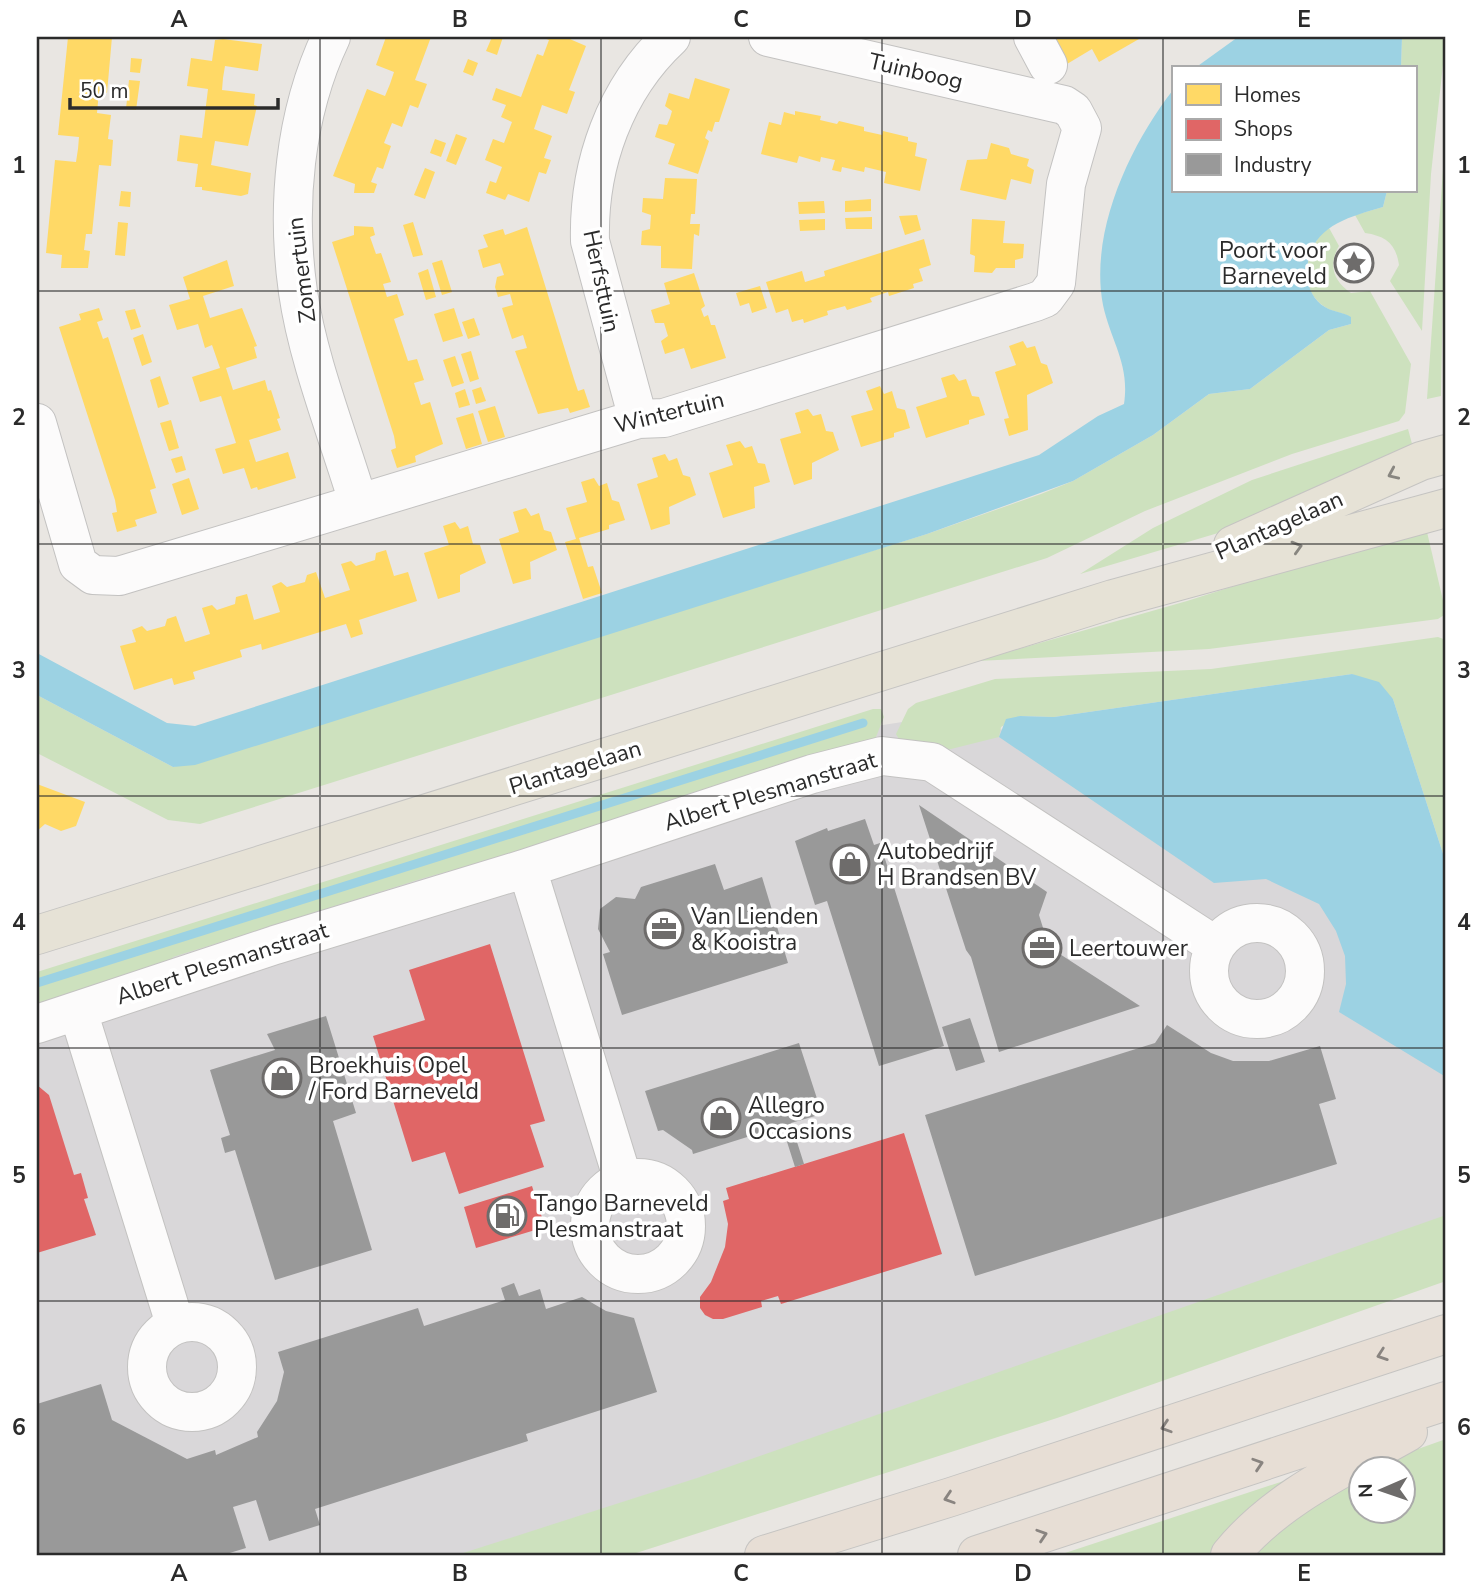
<svg xmlns="http://www.w3.org/2000/svg" width="1483" height="1592" viewBox="0 0 1483 1592" font-family="'Nunito Sans',sans-serif">
<style>
.industrial{fill:#d9d7d9}
.green{fill:#cde1be}
.water{fill:#9cd2e3}
.homes{fill:#ffd966}
.shops{fill:#e06666}
.industry{fill:#999}
.lines{fill:none;stroke-linecap:round;stroke-linejoin:round}
.stream{stroke:#9cd2e3;stroke-width:9}
.minor-casing{stroke:#c3c2c1;stroke-width:40}
.major-casing{stroke:#c5c4c2;stroke-width:40}
.highway-casing{stroke:#c5c4c2;stroke-width:40}
.minor{stroke:#fcfbfb;stroke-width:38}
.major{stroke:#e6e2d6;stroke-width:38}
.highway{stroke:#e7ded5;stroke-width:38}
.oneway{stroke:#888680}
.oneway2{stroke:#898480}
.grid{fill:none;stroke:#2b2b2b;stroke-width:2;stroke-opacity:0.55}
.labels{text-anchor:middle;stroke-width:7;stroke-linejoin:round;paint-order:stroke}
.street-label{font-size:23px;fill:#2b2b2b;stroke:#fff}
.poi-label{font-size:23px;fill:#2b2b2b;stroke:#fff;text-anchor:start}
.neatline{fill:none;stroke:#2b2b2b;stroke-width:2.5}
.grid-label{font-size:23px;text-anchor:middle;font-weight:bold;fill:#2b2b2b}
</style>
<rect width="100%" height="100%" fill="#e9e6e2"/>
<path class="industrial" d="M909,721L1018,731L1320,899L1446,1063V1216L742,1464L460,1555H37V989L870,727Z"/>
<path class="green" d="M1402,37H1446L1431,174L1422,331L1390,281L1399,265C1396,244 1386,236 1365,233L1355,215L1383,207L1387,191H1415V68H1401Z
M1446,126L1441,396L1427,399Z
M1328,226L1339,246C1328,265 1333,281 1351,293L1370,291L1411,364L1405,413L1399,421L1292,454L1145,511L1047,558L200,824L168,820L37,753V695L173,767L927,534L1041,494L1073,481L1153,435L1209,394L1250,389L1329,330L1351,324L1350,317C1342,312 1332,312 1325,307C1295,288 1307,246 1328,226Z
M1408,429L1414,451L1272,517L1080,574L1153,528L1252,480Z
M1417,528L1427,532L1445,609L1444,615L1438,619L1209,649L977,661L1187,601Z
M1438,637L1446,640V863L1393,699L1352,674L1054,717L1020,716L1001,727L999,737L943,751L900,741L896,734L908,709L916,703L995,679L1211,669Z
M873,709H881L884,717L874,742L617,818L610,827L424,878L173,957L168,964L37,1009V972Z
M1446,1215V1281L1057,1418L630,1555H457L697,1478Z
M1446,1439V1555H1256L1272,1536L1360,1470V1512H1402V1470L1362,1469Z
M1305,1474L1219,1555H1059Z"/>
<path class="water" d="M1238,37H1402L1401,68H1195Z
M1173,90V191H1387L1383,207C1345,218 1306,228 1307,276C1308,288 1314,301 1325,307C1333,312 1343,312 1351,317V324L1329,330L1250,389L1209,394L1153,435L1073,481L927,534L195,765L173,767L37,695V653L167,723L195,726L1039,455L1098,416L1124,404C1130,364 1111,342 1103,305C1089,232 1130,145 1173,90Z
M1352,674L1379,682L1393,699L1446,863V1077L1339,1012L1346,984L1345,956L1336,931L1319,904L1266,879L1214,883L999,737L1006,719L1020,716L1054,717Z"/>
<path class="homes" d="M68,37H112L107,93L99,91L97,113L111,115L108,139L113,140L111,166L99,165L92,234H86L84,250L90,251L88,268H61L62,255L46,253L55,160L76,162L78,149L79,137L58,135Z
M386,37H431L415,80L427,84L418,108L410,105L402,127L392,123L384,143L391,146L383,169L377,167L371,182L377,184L374,193H354L355,184L333,176L367,89L385,96L390,84L394,72L376,65Z
M492,37H503L497,55L486,51Z
M541,37H565L586,46L569,90L575,92L567,114L542,105L534,129L552,136L544,158L551,160L546,174L539,172L529,202L508,194L505,200L486,193L490,181L496,183L502,167L485,160L493,139L504,143L512,122L501,117L506,105L492,100L496,88L521,97L537,54L543,56L549,40Z
M1051,37H1137L1139,39L1099,62L1092,49L1067,64Z
M223,39L262,44L258,71L225,66L223,78L222,90L255,94L254,105L257,106L248,146L215,141L211,165L251,173L248,194L241,196L202,190V187H195L198,164L177,161L180,135L202,138L208,89L187,86L191,58L212,61L215,40Z
M131,58L142,59L140,73L130,72Z
M468,59L478,63L473,76L463,72Z
M695,78L730,89L719,122H715L712,132L708,130L705,138L709,141L698,174L668,164L675,144L655,137L659,124L667,125L670,118L672,111L665,106L669,93L689,99Z
M129,80L140,81L136,110L126,109Z
M795,111L821,116L820,120L837,124L839,121L864,127V131L882,135L883,131L908,137V141L917,143L915,156L927,159L920,191L884,183L886,172L865,167L864,172L842,167L841,172L832,170L835,160L821,157L820,162L799,156L797,163L761,154L769,122L781,125L784,112L795,115Z
M456,134L467,138L456,165L446,161Z
M435,139L446,143L441,157L430,153Z
M991,143L1009,148L1011,154L1029,159L1027,166L1034,170L1031,184L1011,179L1006,200L960,190L967,160L987,159Z
M425,168L435,172L425,199L414,195Z
M665,178L697,179L695,214H691L690,224H700L699,236L694,234L692,269L661,268V246L641,245L642,231L650,229L651,215L642,212L643,198L663,199Z
M121,191L131,192L130,207L119,206Z
M871,199V211L845,212V201Z
M824,201L825,213L799,214L798,202Z
M917,215L921,230L905,235L899,216Z
M872,217V229H846L845,218Z
M825,219V230L800,231L799,220Z
M972,219L1005,221L1003,243L1024,244L1023,258L1015,260V268H996L992,273L974,272L975,256L970,254Z
M118,222L128,223L125,256L115,255Z
M413,222L423,255L413,257L403,225Z
M354,226L373,227L375,235L370,237L376,254L381,253L391,282L383,284L387,297L397,294L404,315L394,319L408,361L417,359L424,380L414,383L421,405L430,402L443,444L415,456L416,462L397,468L391,450L396,448L394,436L332,242L354,235Z
M527,227L574,379L578,391L584,389L590,407L570,413L568,408L538,414L515,351L527,348L523,335L512,339L502,308L513,305L510,294L498,297L495,287L497,277L504,275L500,263L483,268L478,250L488,247L483,235L503,229L505,235Z
M924,239L931,265L919,269L923,281L913,284L914,288L889,296L888,292L870,298L872,302L847,310L845,306L827,311L828,315L804,323L803,319L792,322L788,309L776,313L766,282L802,271L805,282L825,276L824,271Z
M227,260L234,286L203,296L210,318L242,308L257,346L254,347L257,358L226,368L233,390L265,380L268,391L271,390L280,418L277,419L281,430L249,440L256,462L288,452L296,478L258,490L257,487L251,489L244,468L223,474L215,449L236,443L221,396L200,402L192,377L220,368L212,345L205,348L198,324L177,330L169,305L190,299L183,277Z
M442,260L452,292L442,295L432,263Z
M428,269L436,297L426,300L418,273Z
M694,273L705,306L701,309L704,317L708,315L711,325H715L726,358L691,369L684,348L665,354L661,341L668,336L664,323H655L651,310L670,304L664,283Z
M760,286L767,308L752,313L749,303L740,306L736,293Z
M99,308L103,320L97,322L103,339L108,337L156,488L150,490L157,513L135,520L137,526L117,532L112,513L117,512L115,500L59,327L81,320L79,314Z
M454,308L463,336L443,342L434,314Z
M135,309L141,327L131,330L125,311Z
M474,318L480,335L468,339L462,322Z
M143,334L152,362L142,366L133,338Z
M1023,341L1027,348L1035,346L1041,363L1047,365L1053,383L1027,395L1028,430L1009,436L1004,419L1009,418L995,372L1016,365L1009,346Z
M471,351L479,379L470,382L461,354Z
M455,356L464,383L452,387L443,360Z
M954,374L959,381L966,379L972,396L979,397L985,415L969,420V424L926,438L916,407L947,397L941,378Z
M160,376L169,404L158,408L150,380Z
M880,386L884,394L892,391L897,408L905,410L910,428L894,433V437L861,447L851,416L873,410L866,391Z
M481,387L486,401L476,404L472,390Z
M465,389L470,405L459,408L455,393Z
M495,406L505,437L488,442L478,411Z
M808,409L813,416L821,414L826,431L833,432L839,450L812,463V479L794,485L780,439L801,433L795,413Z
M473,413L482,444L466,449L456,418Z
M171,420L179,448L169,451L160,423Z
M740,441L745,448L752,446L758,463L765,464L770,482L754,487L755,508L723,518L709,473L733,465L726,445Z
M665,454L669,461L677,458L683,475L690,477L696,495L669,507L670,524L651,530L637,484L658,477L652,458Z
M182,456L186,470L176,473L171,459Z
M189,478L199,509L182,515L172,484Z
M594,478L599,486L607,483L612,500L619,502L625,520L609,525V529L579,538L588,567L593,566L602,593L583,599L565,542L576,539L566,508L587,502L581,482Z
M526,508L531,516L539,513L544,530L551,532L557,550L530,562L531,579L513,584L499,539L519,532L513,512Z
M455,522L460,529L468,526L473,544L480,545L486,563L460,575V592L438,599L424,553L449,545L443,526Z
M386,550L394,576L408,572L417,601L359,620L363,634L351,638L346,624L262,650L261,644L240,650L242,657L193,672L195,679L174,685L172,678L134,690L120,646L136,642L132,630L142,626L147,631L165,626L167,619L176,616L185,642L210,634L202,608L212,605L217,610L235,604L236,597L247,594L254,620L280,612L272,586L281,582L287,587L305,582L307,575L316,572L325,598L350,590L341,564L351,561L356,566L375,560L376,553Z
M37,784L85,802L76,826L61,831L45,824L37,831Z"/>
<path class="shops" d="M490,944L545,1121L530,1125L544,1167L459,1194L445,1152L412,1162L373,1036L425,1020L409,970Z
M37,1085L49,1095L74,1175L81,1173L88,1198L84,1199L96,1235L37,1253Z
M904,1133L942,1254L781,1304L778,1296L761,1301L762,1307L723,1319H713L705,1315L700,1308V1297L711,1282L725,1247L728,1224L723,1201L729,1199L726,1188Z
M532,1186L545,1227L476,1248L464,1207Z"/>
<path class="industry" d="M919,805L1047,892L1039,915L1049,947L1140,1006L999,1052L971,957L966,950Z
M865,819L874,845L880,843L944,1046L879,1066L827,901L815,905L795,841L827,828L828,831Z
M715,864L724,890L762,877L788,963L622,1015L603,954L610,952L598,929L600,909L616,897L635,899L641,887Z
M326,1016L356,1113L333,1121L372,1250L275,1280L235,1150L225,1153L221,1138L230,1135L210,1070L275,1050L267,1034Z
M970,1018L985,1062L956,1071L942,1027Z
M1167,1025L1211,1053L1233,1061H1269L1320,1046L1336,1099L1319,1104L1337,1164L975,1276L925,1115L1155,1043Z
M799,1043L822,1114L791,1123L804,1164L795,1167L782,1126L693,1154L692,1150L663,1130L658,1131L645,1091Z
M514,1283L519,1296L540,1289L546,1309L582,1297L606,1311L634,1318L657,1392L526,1434L528,1441L315,1509L320,1525L269,1541L256,1500L233,1507L246,1548L223,1555H37V1404L101,1384L112,1420L187,1459L215,1450L216,1455L258,1437L257,1432L277,1401L284,1372L278,1352L418,1308L424,1326L505,1300L501,1288Z"/>
<g class="lines">
<path class="stream" d="M37,983L863,723"/>
<defs>
<path id="minor" d="M331,37C294,115 286,207 298,292C308,361 338,435 358,502
M1033,37L1048,65
M638,419L590,241C588,165 615,89 671,37
M37,423L78,564L93,575L119,576L638,419L664,418L1035,302L1045,298L1056,283L1066,184L1082,128L1073,111L1064,105L768,37
M527,868L623,1180
M1209 971a48 48 0 1 1 96 0a48 48 0 1 1-96 0Z
M78,1011L175,1324
M37,1024L275,945L527,868L812,774L882,756L932,762L1216,946
M590 1226a48 48 0 1 1 96 0a48 48 0 1 1-96 0Z
M147 1367a45 45 0 1 1 90 0a45 45 0 1 1-90 0Z"/>
<path id="major" d="M1233,545L1421,461L1446,454
M37,935L1113,599L1446,508"/>
<path id="highway" d="M764,1555L951,1497L1446,1334
M977,1555L1446,1401
M1230,1555C1276,1498 1346,1467 1408,1432"/>
</defs>
<use href="#minor" class="minor-casing"/>
<use href="#major" class="major-casing"/>
<use href="#highway" class="highway-casing"/>
<use href="#minor" class="minor"/>
<use href="#major" class="major"/>
<use href="#highway" class="highway"/>
</g>
<defs><path id="oneway-chevron" d="M-2-3.5L2.5 0L-2 3.5" fill="none" stroke-width="1.6" stroke-linecap="round" stroke-linejoin="round" transform="scale(1.75)"/></defs>
<g class="oneway">
<use href="#oneway-chevron" transform="translate(1393 474) rotate(156)"/>
<use href="#oneway-chevron" transform="translate(1297 547) rotate(-16)"/>
</g>
<g class="oneway2">
<use href="#oneway-chevron" transform="translate(1382 1355) rotate(161)"/>
<use href="#oneway-chevron" transform="translate(1166 1427) rotate(162)"/>
<use href="#oneway-chevron" transform="translate(1258 1464) rotate(-18)"/>
<use href="#oneway-chevron" transform="translate(949 1498) rotate(162)"/>
<use href="#oneway-chevron" transform="translate(1042 1535) rotate(-18)"/>
</g>
<path class="grid" d="M320,37V1555M601,37V1555M882,37V1555M1163,37V1555M37,291H1446M37,544H1446M37,796H1446M37,1048H1446M37,1301H1446"/>
<defs>
<symbol id="sight-ring" viewBox="-11 -11 22 22"><circle r="9.5" fill="#fff" stroke="#6e6c6b" stroke-width="1.5"/><path d="M0-6L1.8-2.2L6-1.7L2.9 1.2L3.7 5.4L0 3.3L-3.7 5.4L-2.9 1.2L-6-1.7L-1.8-2.2Z" fill="#6e6c6b"/></symbol>
<symbol id="shop-ring" viewBox="-11 -11 22 22"><circle r="9.5" fill="#fff" stroke="#6e6c6b" stroke-width="1.5"/><path d="M-5-2.5h2.3a2.7 3.5 0 0 1 5.4 0H5L5.5 6h-11ZM-1.5-2.5h3a1.5 2.3 0 0 0-3 0Z" fill="#6e6c6b"/></symbol>
<symbol id="office-ring" viewBox="-11 -11 22 22"><circle r="9.5" fill="#fff" stroke="#6e6c6b" stroke-width="1.5"/><path d="M-6-3h4V-5.5h4V-3h4V5H-6ZM-1-4.5V-3h2v-1.5ZM-6 0V1H6V0Z" fill="#6e6c6b"/></symbol>
<symbol id="fuel-ring" viewBox="-11 -11 22 22"><circle r="9.5" fill="#fff" stroke="#6e6c6b" stroke-width="1.5"/><path d="M-5.5-6h7V0h2V4h1.3V-2.5L3-4.5l.8-.8L6-3V5H2.5V1h-1V6h-7ZM-4.2-4.7v3.2H.2V-4.7Z" fill="#6e6c6b"/></symbol>
</defs>
<g fill-rule="evenodd">
<use href="#sight-ring" x="1332" y="241" width="44" height="44"/>
<use href="#shop-ring" x="828" y="842" width="44" height="44"/>
<use href="#office-ring" x="642" y="907" width="44" height="44"/>
<use href="#office-ring" x="1020" y="926" width="44" height="44"/>
<use href="#shop-ring" x="260" y="1056" width="44" height="44"/>
<use href="#shop-ring" x="699" y="1096" width="44" height="44"/>
<use href="#fuel-ring" x="485" y="1194" width="44" height="44"/>
</g>
<g class="labels">
<g class="street-label">
<text transform="translate(916 71) rotate(13)" y="8">Tuinboog</text>
<text transform="translate(301 270) rotate(-97)" y="8">Zomertuin</text>
<text transform="translate(602 281) rotate(78)" y="8">Herfsttuin</text>
<text transform="translate(669 412) rotate(-14)" y="8">Wintertuin</text>
<text transform="translate(1279 525) rotate(-24)" y="8">Plantagelaan</text>
<text transform="translate(575 767) rotate(-17)" y="8">Plantagelaan</text>
<text transform="translate(770 791) rotate(-17)" y="8">Albert Plesmanstraat</text>
<text transform="translate(222 963) rotate(-18)" y="8">Albert Plesmanstraat</text>
</g>
<g class="poi-label">
<text x="1327" y="258" text-anchor="end">Poort voor<tspan x="1327" dy="26">Barneveld</tspan></text>
<text x="877" y="859">Autobedrijf<tspan x="877" dy="26">H Brandsen BV</tspan></text>
<text x="691" y="924">Van Lienden<tspan x="691" dy="26">&amp; Kooistra</tspan></text>
<text x="1069" y="956">Leertouwer</text>
<text x="309" y="1073">Broekhuis Opel<tspan x="309" dy="26">/ Ford Barneveld</tspan></text>
<text x="748" y="1113">Allegro<tspan x="748" dy="26">Occasions</tspan></text>
<text x="534" y="1211">Tango Barneveld<tspan x="534" dy="26">Plesmanstraat</tspan></text>
</g>
</g>
<rect width="1483" height="1592" fill="none" stroke="#ffffff" stroke-width="77"/>
<rect x="1172" y="66" width="245" height="126" fill="#ffffff" stroke="#aaaaaa" stroke-width="2"/>
<rect x="1186" y="84" width="35" height="21" fill="#ffd966" stroke="#aaaaaa" stroke-width="2"/>
<text x="1234" y="102" font-size="21" fill="#2b2b2b">Homes</text>
<rect x="1186" y="119" width="35" height="21" fill="#e06666" stroke="#aaaaaa" stroke-width="2"/>
<text x="1234" y="136" font-size="21" fill="#2b2b2b">Shops</text>
<rect x="1186" y="154" width="35" height="21" fill="#999999" stroke="#aaaaaa" stroke-width="2"/>
<text x="1234" y="172" font-size="21" fill="#2b2b2b">Industry</text>
<g transform="translate(1382 1490) rotate(268)"><circle r="33" fill="#ffffff" stroke="#aaaaaa" stroke-width="2"/>
<path d="M0-5L12 26L0 18L-12 26Z" fill="#6e6c6b"/>
<text y="-10" font-size="19" font-weight="bold" text-anchor="middle" fill="#2b2b2b">N</text>
</g>
<path d="M70 98v10h208v-10" fill="none" stroke="#2b2b2b" stroke-width="3.5"/>
<text x="80" y="98" font-size="21" fill="#2b2b2b" stroke="#ffffff" stroke-width="5" paint-order="stroke">50 m</text>
<rect x="38" y="38" width="1406" height="1516" class="neatline"/>
<g class="grid-label">
<text x="179" y="27">A</text>
<text x="460" y="27">B</text>
<text x="741" y="27">C</text>
<text x="1023" y="27">D</text>
<text x="1304" y="27">E</text>
<text x="19" y="173">1</text>
<text x="1464" y="173">1</text>
<text x="19" y="425">2</text>
<text x="1464" y="425">2</text>
<text x="19" y="678">3</text>
<text x="1464" y="678">3</text>
<text x="19" y="930">4</text>
<text x="1464" y="930">4</text>
<text x="19" y="1183">5</text>
<text x="1464" y="1183">5</text>
<text x="19" y="1435">6</text>
<text x="1464" y="1435">6</text>
<text x="179" y="1581">A</text>
<text x="460" y="1581">B</text>
<text x="741" y="1581">C</text>
<text x="1023" y="1581">D</text>
<text x="1304" y="1581">E</text>
</g>
</svg>
